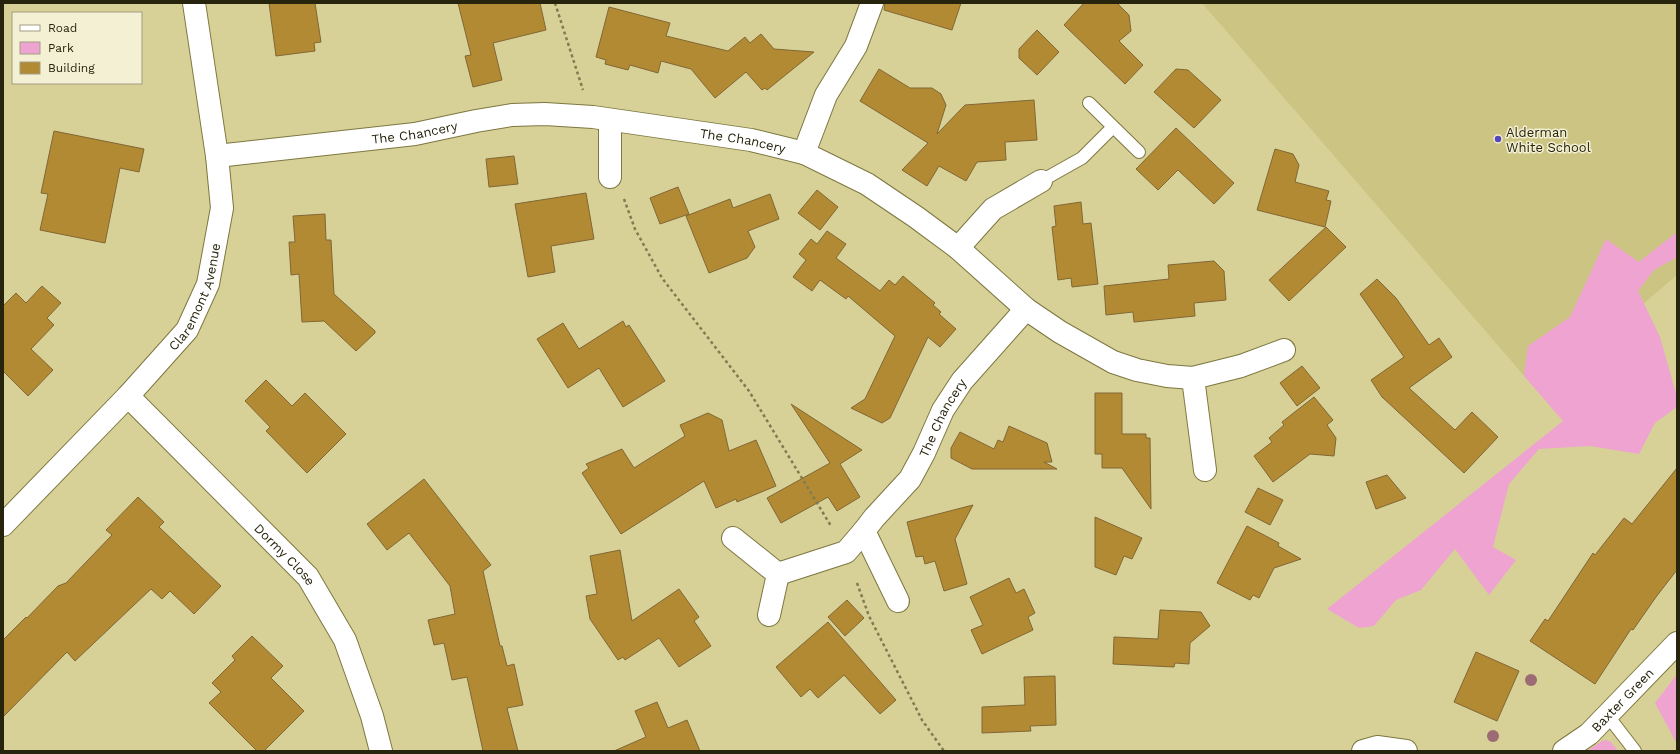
<svg xmlns="http://www.w3.org/2000/svg" width="1680" height="754" viewBox="0 0 1680 754" font-family="'Work Sans',sans-serif">
<style>
.built{fill:#ccc483}
.green{fill:#eea3d1}
.building{fill:#b38a34;stroke:#806734}
.lines{fill:none;stroke-linecap:round;stroke-linejoin:round}
.lane-casing{stroke:#7d7740;stroke-width:14}
.street-casing{stroke:#7d7740;stroke-width:24}
.path{stroke:#807b53;stroke-width:2.5;stroke-dasharray:3 3;stroke-linecap:butt}
.lane{stroke:#fff;stroke-width:12}
.street{stroke:#fff;stroke-width:22}
.tree{fill:#9d6b73}
.poi-dot{fill:#5447be;stroke:#f3f0d3;stroke-width:1.5}
.labels{text-anchor:middle;stroke-width:3;stroke-linejoin:round;paint-order:stroke}
.street-label{font-size:13px;fill:#27240d;stroke:#f3f0d3}
.poi-label{font-size:13px;fill:#27240d;stroke:#f3f0d3;text-anchor:start}
</style>
<rect width="100%" height="100%" fill="#d7d197"/>
<path class="built" d="M1202,3H1677V275L1539,393Z"/>
<path class="green" d="M1677,232V257L1654,270L1638,291L1660,337L1677,397V407L1655,423L1639,454L1590,446L1539,449L1509,484L1493,547L1516,560L1489,595L1455,549L1421,590L1396,600L1374,626L1359,628L1327,609L1563,421L1524,376L1528,346L1570,317L1606,239L1639,262Z
M1677,674V744L1655,703Z
M1607,740L1611,742L1618,751H1587L1602,741Z"/>
<path class="building" d="M269,3H315L321,42L314,43L315,51L276,56Z
M458,3H540L546,30L493,43L502,80L473,87L465,56L471,55Z
M885,3H961L952,30L884,10Z
M1084,3H1117L1129,15L1131,31L1119,41L1143,65L1125,84L1064,25Z
M609,7L670,23L666,36L728,51L745,37L750,43L761,34L774,49L814,52L767,90L765,88L762,90L746,72L715,98L691,69L661,61L658,73L630,65L628,70L605,64L606,60L596,57Z
M1037,30L1059,52L1037,75L1019,58V49Z
M879,69L910,88H932L941,94L946,105L937,134L965,105L1034,100L1037,140L1005,142L1006,160L977,162L966,181L939,166L927,186L902,170L928,143L860,101Z
M1176,69L1188,70L1221,100L1194,128L1154,92Z
M1176,128L1234,183L1214,204L1178,170L1158,190L1136,169Z
M54,131L144,149L139,172L120,168L105,243L40,230L48,194L41,193Z
M1275,149L1293,154L1299,165L1295,182L1329,191L1326,200L1331,201L1325,227L1257,210Z
M514,156L518,184L489,187L486,159Z
M678,187L689,214L660,224L650,198Z
M817,190L838,207L820,230L798,213Z
M586,193L594,239L551,246L555,272L528,277L515,204Z
M770,194L779,219L748,231L755,247L747,258L709,273L686,216L730,199L733,208Z
M1081,202L1083,224L1091,223L1098,284L1072,287L1071,278L1058,280L1052,227L1056,226L1054,206Z
M325,214L326,240H331L334,294L375,331V333L356,351L324,321L302,322L299,274L291,275L289,242H295L293,216Z
M1326,227L1346,247L1289,301L1269,280Z
M827,231L846,244L836,258L880,291L889,280L895,285L903,276L935,303L933,305L941,312L939,314L956,329L940,347L928,337L890,418L882,423L851,408L865,399L895,336L848,296L846,299L820,280L812,291L793,277L806,260L799,254L811,239L817,244Z
M1214,261L1224,271L1226,300L1194,303L1195,316L1134,322L1133,312L1106,315L1104,286L1169,279L1168,265Z
M1377,279L1396,298L1429,345L1439,338L1452,357L1409,388L1455,430L1472,412L1498,437L1464,473L1382,397L1371,380L1404,357L1360,294Z
M42,286L61,303L47,318L54,325L31,349L53,370L28,396L3,371V306L16,293L26,303Z
M623,321L626,327L629,325L665,381L623,407L599,368L568,388L537,339L563,323L579,349Z
M1302,366L1320,388L1297,406L1280,383Z
M266,380L292,406L305,393L346,434L307,473L266,431L270,427L245,401Z
M1095,393H1122V434H1146V438H1150L1151,509L1122,468H1102V454H1095Z
M1314,397L1333,420L1327,425L1336,438L1334,456L1310,454L1273,482L1254,456L1272,442L1269,438L1284,425L1282,422Z
M791,404L862,450L840,464L860,497L837,511L828,497L781,523L767,498L830,463Z
M708,413L722,420L729,451L756,440L776,486L737,502L736,499L716,508L704,481L621,534L582,473L589,468L586,464L622,449L634,468L685,436L680,425Z
M1009,426L1047,443L1052,462H1044L1057,469H972L951,458V448L960,432L994,449L998,440L1003,442Z
M1677,468V570L1656,597L1633,630L1631,629L1595,684L1530,641L1545,619L1548,621L1593,553L1595,555L1624,518L1632,524Z
M1387,475L1406,498L1376,509L1366,482Z
M424,479L491,565L483,571L500,646H502L507,666L514,664L523,705L507,708L518,751H483L467,677L452,680L444,643L434,645L428,620L455,614L450,586L409,533L387,550L367,524Z
M1258,488L1283,500L1270,525L1245,512Z
M138,497L164,522L159,527L221,586L194,614L170,591L162,599L151,589L75,661L67,652L3,717V640L26,617L27,618L58,586L66,583L112,535L106,530Z
M973,505L955,539L967,584L944,591L935,561L925,564L923,556L916,557L907,522Z
M1095,517L1142,538L1132,559L1124,556L1116,575L1095,567Z
M1247,526L1279,543L1278,546L1301,559L1274,568L1259,598L1253,595L1250,600L1217,583Z
M620,550L632,621L679,589L699,617L694,621L711,646L679,667L659,638L625,660L623,657L618,660L590,619L586,596L597,594L590,556Z
M1009,578L1016,593L1024,589L1035,613L1028,617L1033,630L982,654L971,630L983,625L970,597Z
M847,600L864,618L845,636L828,617Z
M1160,610L1201,612L1210,626L1190,643L1189,664L1175,663L1174,667L1113,664L1114,637L1158,639Z
M828,622L896,700L880,714L844,675L818,698L810,689L801,697L776,667Z
M252,636L283,666L271,678L304,711L264,751H257L209,703L221,692L212,683L235,660L232,656Z
M1476,652L1519,671L1497,721L1454,702Z
M1055,676L1056,725L1030,726L1031,731L982,733V707L1025,705L1024,677Z
M657,702L668,728L687,720L700,751H614L646,737L635,711Z"/>
<g class="lines">
<defs>
<path id="lane" d="M1089,103L1139,152
M1041,181L1082,158L1113,127
M1608,716L1635,751"/>
<g id="street">
<path d="M804,153L826,95L856,46L872,3"/>
<path id="s1" d="M217,156L415,134L476,121L512,115L545,114L593,117L751,140L804,153L867,184L916,217L958,248L1026,309L1060,332L1113,362L1137,370L1167,376L1193,378L1241,366L1284,350"/>
<path d="M610,177V120"/>
<path d="M958,248L993,209L1041,181"/>
<path d="M1193,378L1205,470"/>
<path id="s2" d="M128,396L308,577L345,640L372,716L381,751"/>
<path id="s3" d="M3,525L128,396L187,330L208,284L222,208L217,156L194,3"/>
<path d="M864,531L898,601"/>
<path d="M733,538L778,574L769,615"/>
<path id="s4" d="M778,574L846,552L864,531L874,518L910,479L924,453L943,410L962,381L1026,309"/>
<path d="M1363,751L1377,747L1406,751"/>
<path id="s5" d="M1564,751L1589,734L1677,643"/>
</g>
</defs>
<use href="#lane" class="lane-casing"/>
<use href="#street" class="street-casing"/>
<path class="path" d="M555,3L583,90
M624,199L635,229L662,278L749,391L831,526
M857,583L869,616L922,720L944,751"/>
<use href="#lane" class="lane"/>
<use href="#street" class="street"/>
</g>
<g class="tree">
<circle cx="1531" cy="680" r="6"/>
<circle cx="1493" cy="736" r="6"/>
</g>
<circle class="poi-dot" cx="1498" cy="139" r="4"/>
<g class="labels">
<g class="street-label">
<text dy="5" stroke="none"><textPath href="#s1" startOffset="199">The Chancery</textPath></text>
<text dy="5" stroke="none"><textPath href="#s1" startOffset="531">The Chancery</textPath></text>
<text dy="5" stroke="none"><textPath href="#s3" startOffset="302">Claremont Avenue</textPath></text>
<text dy="5" stroke="none"><textPath href="#s4" startOffset="238">The Chancery</textPath></text>
<text dy="5" stroke="none"><textPath href="#s2" startOffset="223">Dormy Close</textPath></text>
<text dy="5" stroke="none"><textPath href="#s5" startOffset="78">Baxter Green</textPath></text>
</g>
<g class="poi-label">
<text x="1506" y="137">Alderman<tspan x="1506" dy="15">White School</tspan></text>
</g>
</g>
<rect width="1680" height="754" fill="none" stroke="#27240d" stroke-width="8"/>
<rect x="12" y="12" width="130" height="72" fill="#f3f0d3" stroke="#a19e84"/>
<rect x="20" y="25" width="20" height="6" fill="#ffffff" stroke="#a19e84"/>
<text x="48" y="32" font-size="12" fill="#27240d">Road</text>
<rect x="20" y="42" width="20" height="12" fill="#eea3d1" stroke="#a19e84"/>
<text x="48" y="52" font-size="12" fill="#27240d">Park</text>
<rect x="20" y="62" width="20" height="12" fill="#b38a34" stroke="#a19e84"/>
<text x="48" y="72" font-size="12" fill="#27240d">Building</text>
</svg>
